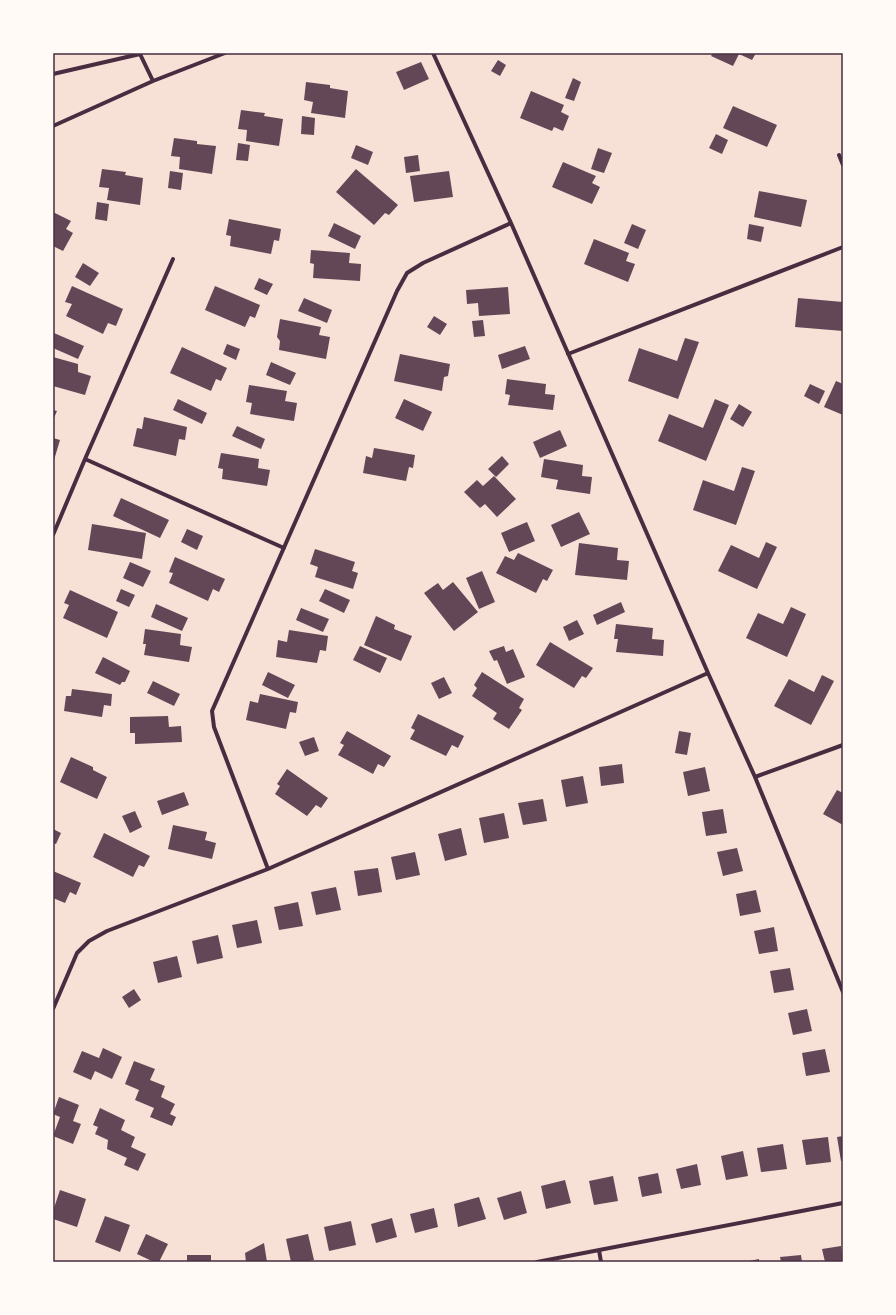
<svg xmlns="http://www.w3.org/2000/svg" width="896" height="1315" viewBox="0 0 896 1315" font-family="'PT Sans Narrow',sans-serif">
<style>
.building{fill:#644757}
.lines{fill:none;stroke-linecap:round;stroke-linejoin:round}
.minor{stroke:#4a2c40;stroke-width:4}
.neatline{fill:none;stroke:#4a2c40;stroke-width:1.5}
</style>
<rect width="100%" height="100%" fill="#f7e1d7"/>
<path class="building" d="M713,53H756L752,60L739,54L733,66L711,56Z
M498,60L506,65L500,76L491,71Z
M421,62L429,79L404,90L396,72Z
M573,78L581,82L574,101L565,98Z
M306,82L330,85V88L348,91L345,118L311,113L313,102L304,100Z
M531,91L564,105L561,112L569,116L563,131L554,127L552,131L520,118Z
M733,106L777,125L767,147L723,128Z
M241,110L265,113L264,116L283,119L279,146L246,141L247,130L238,129Z
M302,116L315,118L314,135L301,134Z
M716,134L728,140L722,154L709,148Z
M174,138L197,141V144L216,146L212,174L179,169L180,157L171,156Z
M238,143L250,145L248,161L236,160Z
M356,145L373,152L368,165L351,158Z
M598,148L612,153L604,173L591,169Z
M418,155L420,171L406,173L404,157Z
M563,162L596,176L592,183L600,187L592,204L552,187Z
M102,169L126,172L125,175L143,178L140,205L107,200L109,188L99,187Z
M356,169L398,205L389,215L385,213L374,225L336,192Z
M170,171L183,173L181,190L168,188Z
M449,171L453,197L414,202L410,176Z
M759,191L807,200L801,227L754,217Z
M97,202L109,204L107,221L95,219Z
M53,212L71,221L66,229L73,233L63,251L53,246Z
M229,219L281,229L279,241L274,240L271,254L230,246L231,236L226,235Z
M334,223L361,236L355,249L328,236Z
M632,224L646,230L638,249L624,243Z
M749,224L764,227L761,242L747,239Z
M594,239L629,253L626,261L635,264L628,282L584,264Z
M311,250L350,253L349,263L361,264L360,281L313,278L314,264L310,263Z
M83,263L99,273L90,286L75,277Z
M259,278L273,284L267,295L254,289Z
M72,286L123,309L116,326L108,323L103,334L66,316L72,304L65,302Z
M215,286L260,305L255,318L250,316L245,327L205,310Z
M508,287L510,314L479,316L478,303L467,304L466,290Z
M304,298L332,310L327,323L298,311Z
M798,298L843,302V331L795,327Z
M434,316L447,324L440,335L427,327Z
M280,319L321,327L319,335L330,337L326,359L279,350L280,341L277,337Z
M483,320L485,336L474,337L472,321Z
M54,333L84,346L78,359L53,348Z
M685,338L699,342L678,399L628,381L639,348L677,361Z
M227,344L240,349L236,360L223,354Z
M525,346L530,359L502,369L498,355Z
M182,347L227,368L221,381L216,379L211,391L170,373Z
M400,354L450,364L448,376L444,377L442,391L394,381Z
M53,357L78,364V372L91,376L85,395L53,386Z
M271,362L296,373L290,385L266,375Z
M507,379L546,384L545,394L555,395L553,410L508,405L510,395L505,394Z
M836,381L843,384V415L824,407Z
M810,384L825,391L819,404L804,396Z
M249,385L287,391L285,401L297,403L294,421L250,414L252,403L246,402Z
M178,399L207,413L202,424L173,410Z
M404,399L432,412L423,431L395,418Z
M715,399L729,405L706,461L658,441L669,414L703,428Z
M739,404L752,412L743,427L730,419Z
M53,410L57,411L53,420Z
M144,417L187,427L185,440L179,439L176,456L133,446L137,428L142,429Z
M237,426L265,439L261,449L232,436Z
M560,430L567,446L540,458L533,442Z
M53,438L60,440L54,460H53Z
M374,448L415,455L413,468L409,467L406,481L363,473L366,456L372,458Z
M221,453L259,459L258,468L270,470L267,486L222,479L223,469L218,468Z
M502,456L509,464L496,477L488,469Z
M544,459L583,465L582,476L592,477L590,494L556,489L558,480L541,477Z
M742,467L755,471L736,525L693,510L703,480L734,491Z
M494,476L516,499L497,517L485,504L480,508L464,492L477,480L483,486Z
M121,498L169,520L160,538L113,516Z
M579,512L590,534L561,547L551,525Z
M527,522L535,541L509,552L501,533Z
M92,524L146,533L142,559L88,550Z
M187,529L203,536L197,550L181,542Z
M766,542L777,547L757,589L718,571L731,545L759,558Z
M579,543L618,548L617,560L629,561L627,580L575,575Z
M315,549L355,562L352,571L358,573L353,589L315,577L318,567L310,564Z
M518,553L553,570L547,581L543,579L536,593L496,573L505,556L514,560Z
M175,557L225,579L219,592L213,589L208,601L169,583L173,573L169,572Z
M130,562L151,571L143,587L123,578Z
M482,571L495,602L479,609L466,578Z
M453,582L478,612L454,631L424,593L438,583L443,590Z
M121,589L135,595L129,607L116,601Z
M325,589L350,600L344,613L319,601Z
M70,590L118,612L107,638L63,618L69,605L64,603Z
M621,602L625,612L597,625L593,615Z
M156,604L188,618L182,631L151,617Z
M791,607L806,614L787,657L746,638L758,613L783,624Z
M301,608L329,619L323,632L296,620Z
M376,616L395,625L394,629L412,636L401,661L364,645Z
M577,620L584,634L569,641L563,627Z
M616,624L653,628L652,639L664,640L663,656L616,652L618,639H614Z
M145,629L181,634L180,645L192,647L189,662L144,655L146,644H143Z
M289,630L328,636L326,651L320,650L317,663L276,657L278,640L287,642Z
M550,642L593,668L586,678L582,676L574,688L536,665Z
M360,646L387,658L380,673L353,660Z
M504,646L506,652L513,649L525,677L507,684L497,660L494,661L489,651Z
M103,657L130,671L125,682H122L120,685L95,673Z
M268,672L295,685L288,698L262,685Z
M482,672L524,699L519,708L522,710L509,729L493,719L497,713L472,696L477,688L474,685Z
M822,675L834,681L811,725L774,706L789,679L814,692Z
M444,677L452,693L439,699L431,683Z
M153,681L180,694L174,706L147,693Z
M72,689L112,694L111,706L104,705L102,717L64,711L66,696H71Z
M260,694L298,702L296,713L290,712L286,729L246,720L250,701L258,703Z
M418,714L464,736L458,748L452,745L446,756L410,739L415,730L411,728Z
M168,716L169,727L181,726L182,742L135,744V733H130V717Z
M347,731L391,756L384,767L378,764L373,774L338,755L344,745L340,743Z
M679,731L691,733L687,755L675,753Z
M314,737L319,751L305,756L299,742Z
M71,757L93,767V770L107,777L97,799L60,782Z
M622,764L624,783L601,786L599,767Z
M705,767L710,791L688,796L683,772Z
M287,769L328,798L321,808L316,805L307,816L275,794L280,786L277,784Z
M583,776L588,803L566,807L561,780Z
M837,790L843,793V825L823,814Z
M184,792L189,805L162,815L157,801Z
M543,799L547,821L523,825L518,803Z
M723,809L727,833L706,836L702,812Z
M135,811L142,827L130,833L122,816Z
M504,813L509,838L484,843L479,818Z
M173,825L207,832L205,840L216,843L212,859L168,849Z
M461,828L467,855L445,861L438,834Z
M53,829L61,833L56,844L53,843Z
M104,833L150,856L144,867L139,865L133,877L93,857Z
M737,848L743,871L723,876L717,852Z
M415,852L420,875L396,880L391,857Z
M378,868L382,892L358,896L354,871Z
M53,871L81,883L76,895L70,892L65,903L53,898Z
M336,887L341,910L316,915L311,892Z
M756,890L761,912L740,916L736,894Z
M298,902L303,926L279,930L274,907Z
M257,920L262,943L237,948L232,925Z
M774,927L778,951L759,954L754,931Z
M218,935L223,958L197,964L192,941Z
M177,956L182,977L158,983L153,962Z
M790,968L794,990L774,993L770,971Z
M134,989L141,1000L129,1008L122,997Z
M807,1009L812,1031L793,1035L788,1013Z
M103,1048L122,1057L112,1079L95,1071L91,1080L73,1072L82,1051L99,1058Z
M825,1049L830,1072L806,1076L802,1053Z
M134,1061L155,1069L150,1080L165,1086L161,1097L175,1104L170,1114L176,1117L172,1126L150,1117L154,1108L135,1100L139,1090L125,1084Z
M59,1097L79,1105L73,1121L81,1124L73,1144L53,1136L60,1117L53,1114Z
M100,1108L125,1120L121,1130L135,1137L131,1147L146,1154L138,1171L124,1165L127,1158L107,1149L108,1140L95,1134L98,1127L93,1125Z
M843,1136V1161H841L837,1137Z
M828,1137L831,1162L806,1165L802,1140Z
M783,1144L787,1169L761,1172L757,1148Z
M743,1151L748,1176L726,1180L721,1156Z
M697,1164L701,1185L681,1189L676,1169Z
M658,1173L662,1193L642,1197L638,1177Z
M613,1176L618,1201L594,1205L589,1181Z
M565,1180L571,1203L546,1209L541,1186Z
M60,1190L86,1199L77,1227L53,1219V1211Z
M521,1191L527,1213L504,1220L497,1198Z
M479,1197L486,1219L458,1227L454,1204Z
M434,1208L438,1227L415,1233L410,1214Z
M105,1216L130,1225L120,1252L95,1242Z
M392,1218L397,1237L376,1243L371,1224Z
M351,1221L356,1245L329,1251L324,1227Z
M146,1234L168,1244L159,1262H154L137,1254Z
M308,1234L314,1260L303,1262H291L286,1239Z
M264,1243L267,1262H246L245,1253Z
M841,1246L843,1262H825L822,1249Z
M187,1255H211V1262H187Z
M801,1255L802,1262H781L780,1257Z
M759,1259V1262H749V1261Z"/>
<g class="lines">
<path class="minor" d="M433,53L511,223L708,673L755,777L843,992
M140,54L153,81
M53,74L140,54L141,53
M53,126L153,81L225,53
M839,155L843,165
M568,354L843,247
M85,459L173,259
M53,535L85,459L284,548
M755,777L843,745
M268,869L214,727L212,711L397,291L407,273L423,263L511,223
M53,1009L77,953L89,941L107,931L268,869L708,673
M599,1250L601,1262
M537,1262L843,1203"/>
</g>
<rect width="896" height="1315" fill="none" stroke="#fffaf5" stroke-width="108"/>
<rect x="54" y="54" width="788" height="1207" class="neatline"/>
</svg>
